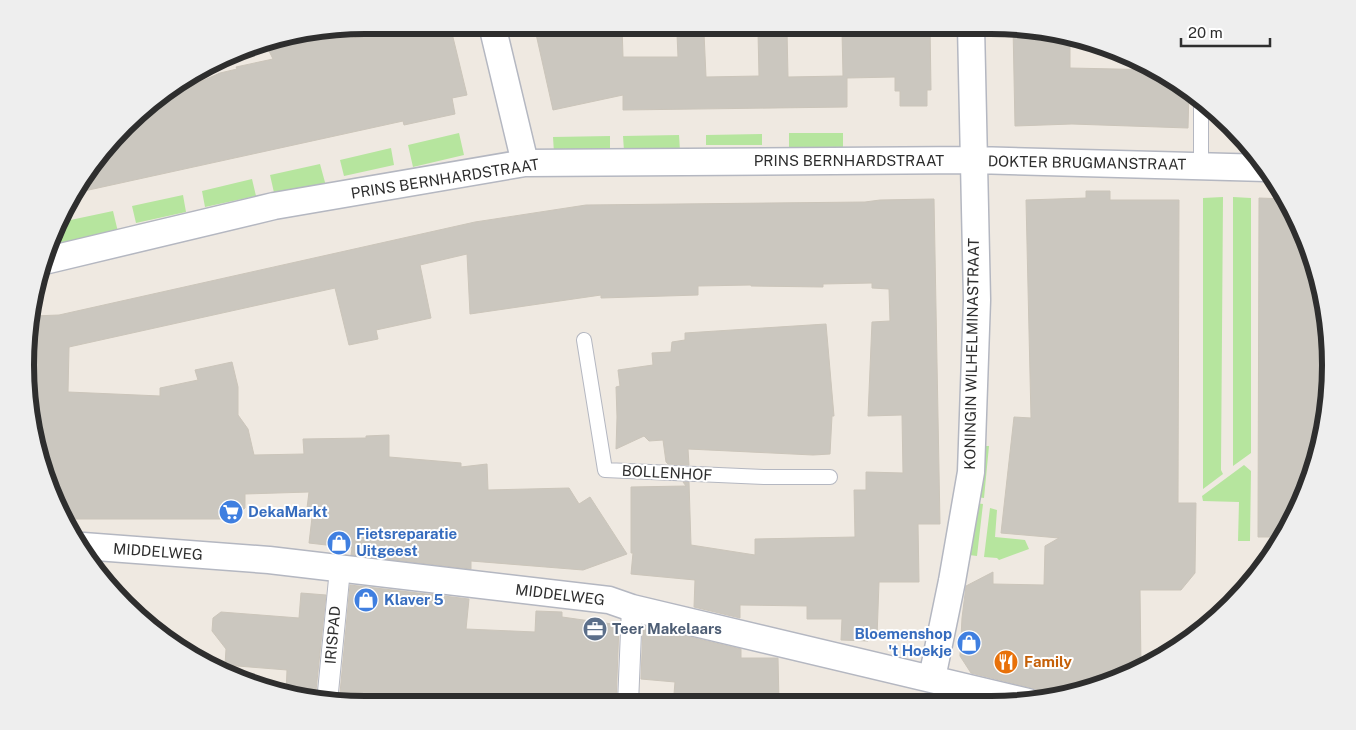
<svg xmlns="http://www.w3.org/2000/svg" width="1356" height="730" viewBox="0 0 1356 730" font-family="'Public Sans',sans-serif">
<style>
.green{fill:#b6e59e}
.building{fill:#cbc7bf;stroke:#cbc5ba}
.lines{fill:none;stroke-linecap:round;stroke-linejoin:round}
.service-casing{stroke:#b4b7c1;stroke-width:16}
.pedestrian-casing{stroke:#b4b7c1;stroke-width:22}
.minor-casing{stroke:#b4b7c1;stroke-width:29}
.service{stroke:#fff;stroke-width:14}
.pedestrian{stroke:#fff;stroke-width:20}
.minor{stroke:#fff;stroke-width:26}
.labels{text-anchor:middle;stroke-width:4;stroke-linejoin:round;paint-order:stroke}
.street-label{font-size:15px;fill:#2e2e2e;stroke:#fff}
.shop-label{font-size:15px;font-weight:bold;fill:#366cbe;stroke:#fff;text-anchor:start}
.service-label{font-size:15px;font-weight:bold;fill:#4e5e75;stroke:#fff;text-anchor:start}
.food-label{font-size:15px;font-weight:bold;fill:#c56008;stroke:#fff;text-anchor:start}
.rim{fill:none;stroke:#2e2e2e;stroke-width:6}
</style>
<rect width="100%" height="100%" fill="#efe9e1"/>
<path class="green" d="M459,133L464,155L413,167L408,145Z
M789,133H843V148L789,149Z
M762,134V145H706V135Z
M679,135L680,151H624L623,136Z
M610,136V152L554,153L553,137Z
M391,148L394,165L344,176L340,160Z
M320,164L326,186L275,197L270,175Z
M252,179L256,196L205,207L202,191Z
M183,195L186,212L136,223L132,206Z
M1223,197L1221,470L1223,474L1203,489V198Z
M1233,197L1251,198V453L1233,466Z
M113,211L118,232L61,245L58,230L61,222Z
M983,446H989L984,498L976,497Z
M1244,465L1251,471L1250,541H1238L1239,502L1203,501L1202,496Z
M975,503L983,504L977,556L969,555Z
M990,508L997,510L995,537L1025,540L1029,549L999,560L997,558L984,557Z"/>
<path class="building" d="M401,25H450L467,95L452,98L455,114L404,125L403,121L75,193L82,176L150,104L220,73L237,69L236,67L273,59L266,45L351,27L353,38L401,28Z
M534,25H622L623,57H678L677,34L704,33L706,77L759,76L758,32L787,31L788,77L843,76L842,31L893,30V26H930L931,90H927V106H900V91H895V77L847,78V107L623,110V95L553,110Z
M1013,26L1070,35V68L1161,70L1189,91L1188,128L1072,124L1015,126Z
M1086,191H1110V200H1179L1178,503H1196L1195,573L1181,590H1140L1141,667L1100,687L1087,690L1062,686L1061,696L1043,700L1039,691L1032,688L971,673L960,656L962,618L966,586L993,572V584L1044,585L1045,546L1059,538L1001,533L1014,417L1031,418L1026,200L1086,198Z
M1259,198L1286,199L1296,214L1319,277L1330,342L1328,409L1313,474L1284,537H1258Z
M934,199L940,524H918L919,582H879L877,637H868V641L841,640L842,619H807V606L740,605V618L694,607L695,580L631,574L633,553H631V487L686,486L683,482H689L691,545L755,555V539L855,537L854,490H866V472L903,473L902,415L868,416L872,322L890,321L889,289L872,288V283L823,284V287L751,286V285L698,286V295L601,298V295L470,314L467,254L420,265L431,318L376,330L378,339L349,345L335,288L69,347L68,392L160,396V388L198,380L195,370L232,362L238,387V415L248,429L254,455L304,454L303,439L366,438V436L389,435V457L461,463V467L487,464L488,490L569,488L579,504L590,497L627,554L583,570L471,561V569L351,555L352,548L309,543L313,509L307,508L309,492L245,494V508L234,519H66L51,495L26,388L33,316L59,315L475,222L586,205L865,202L880,200Z
M826,324L834,416H832L830,454L813,455L688,449L689,465L668,464L666,462L663,440L649,441L644,436L616,449L617,417L616,387L620,386L618,370L653,365L652,353L671,352L672,342L685,340V333Z
M350,585L469,599L466,629L535,632L536,611L562,612V617L619,625L616,703L339,704Z
M301,593L326,595L315,700L286,695L287,670L225,665L226,649L212,631L213,618L221,612L299,618Z
M643,626L741,649V658H778L779,702L754,703V701L711,702V693L674,694L675,682L641,679Z"/>
<g class="lines">
<defs>
<path id="service" d="M1201,165V100
M584,340L605,470L764,477H830"/>
<path id="pedestrian" d="M327,702L340,569
M628,703L632,608"/>
<path id="minor" d="M492,25L525,163
M44,261L274,206L525,163L974,160L1267,168
M83,546L269,560L609,600L632,608L1028,702
M932,678L952,581L971,472L977,300L971,26"/>
</defs>
<use href="#service" class="service-casing"/>
<use href="#pedestrian" class="pedestrian-casing"/>
<use href="#minor" class="minor-casing"/>
<use href="#service" class="service"/>
<use href="#pedestrian" class="pedestrian"/>
<use href="#minor" class="minor"/>
</g>
<defs>
<symbol id="supermarket-disc" viewBox="-11 -11 22 22"><circle r="9.5" fill="#3f7fe0" stroke="#fff"/><path d="M-6-5.5h2.5l.6 2H6L4.5 2H-2.5L-4.4-4H-6ZM-1.5 3.2a1.3 1.3 0 1 0 .1 0ZM3 3.2a1.3 1.3 0 1 0 .1 0Z" fill="#fff"/></symbol>
<symbol id="shop-disc" viewBox="-11 -11 22 22"><circle r="9.5" fill="#3f7fe0" stroke="#fff"/><path d="M-5-2.5h2.3a2.7 3.5 0 0 1 5.4 0H5L5.5 6h-11ZM-1.5-2.5h3a1.5 2.3 0 0 0-3 0Z" fill="#fff"/></symbol>
<symbol id="office-disc" viewBox="-11 -11 22 22"><circle r="9.5" fill="#5c6f8a" stroke="#fff"/><path d="M-6-3h4V-5.5h4V-3h4V5H-6ZM-1-4.5V-3h2v-1.5ZM-6 0V1H6V0Z" fill="#fff"/></symbol>
<symbol id="restaurant-disc" viewBox="-11 -11 22 22"><circle r="9.5" fill="#e8710a" stroke="#fff"/><path d="M-5-6h1v4h1v-4h1v4h1v-4h1v5L-1.5 .5V6h-2V.5L-5-1ZM5-6V6H3V1.5H1.5Q1.5-4 5-6Z" fill="#fff"/></symbol>
</defs>
<g fill-rule="evenodd">
<use href="#supermarket-disc" x="217" y="498" width="28" height="28"/>
<use href="#shop-disc" x="325" y="529" width="28" height="28"/>
<use href="#shop-disc" x="352" y="586" width="28" height="28"/>
<use href="#office-disc" x="581" y="615" width="28" height="28"/>
<use href="#shop-disc" x="955" y="629" width="28" height="28"/>
<use href="#restaurant-disc" x="992" y="648" width="28" height="28"/>
</g>
<g class="labels">
<g class="street-label">
<text x="849" y="166">PRINS BERNHARDSTRAAT</text>
<text transform="translate(1087 163) rotate(1)" y="5">DOKTER BRUGMANSTRAAT</text>
<text transform="translate(445 179) rotate(-9)" y="5">PRINS BERNHARDSTRAAT</text>
<text transform="translate(972 354) rotate(-89)" y="5">KONINGIN WILHELMINASTRAAT</text>
<text transform="translate(667 473) rotate(3)" y="5">BOLLENHOF</text>
<text transform="translate(158 552) rotate(4)" y="5">MIDDELWEG</text>
<text transform="translate(560 595) rotate(7)" y="5">MIDDELWEG</text>
<text transform="translate(333 635) rotate(-85)" y="5">IRISPAD</text>
</g>
<g class="shop-label">
<text x="248" y="517">DekaMarkt</text>
<text x="356" y="539">Fietsreparatie<tspan x="356" dy="17">Uitgeest</tspan></text>
<text x="384" y="605">Klaver 5</text>
<text x="952" y="639" text-anchor="end">Bloemenshop<tspan x="952" dy="17">'t Hoekje</tspan></text>
</g>
<g class="service-label">
<text x="612" y="634">Teer Makelaars</text>
</g>
<g class="food-label">
<text x="1024" y="667">Family</text>
</g>
</g>
<path d="M0 0H1356V730H0ZM365 34H991A331 331 0 0 1 1322 365V365A331 331 0 0 1 991 696H365A331 331 0 0 1 34 365V365A331 331 0 0 1 365 34Z" fill="#eee" fill-rule="evenodd"/>
<path class="rim" d="M365 34H991A331 331 0 0 1 1322 365V365A331 331 0 0 1 991 696H365A331 331 0 0 1 34 365V365A331 331 0 0 1 365 34Z"/>
<path d="M1181 38v8h89v-8" fill="none" stroke="#2e2e2e" stroke-width="2.5"/>
<text x="1188" y="38" font-size="15" fill="#2e2e2e" stroke="#ffffff" stroke-width="4" paint-order="stroke">20 m</text>
</svg>
